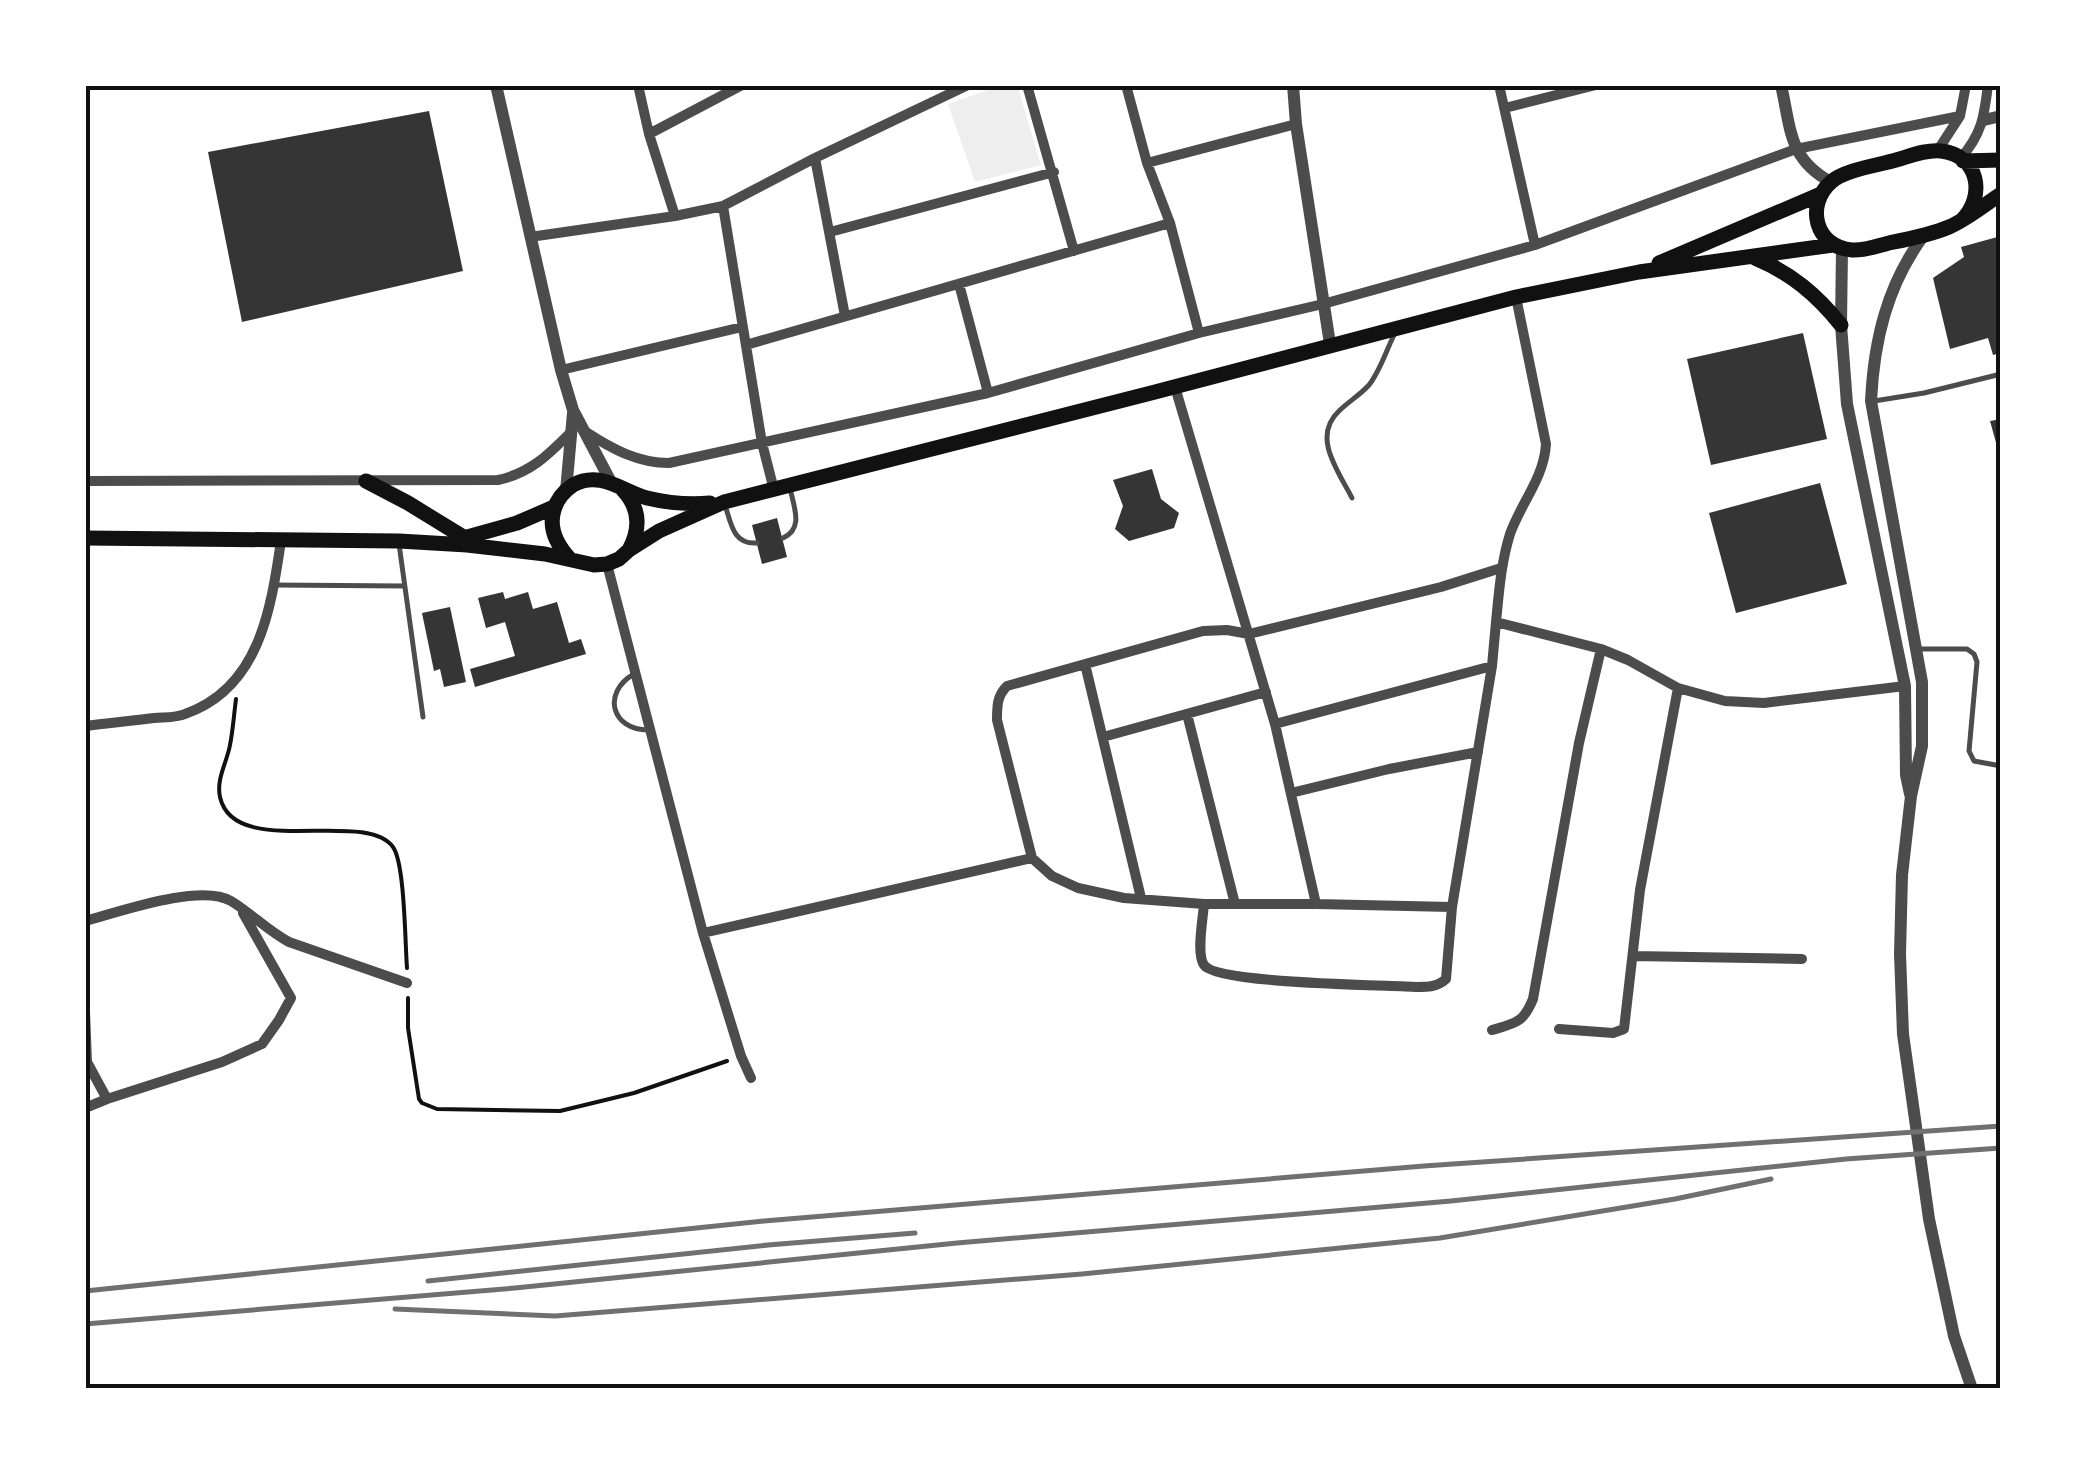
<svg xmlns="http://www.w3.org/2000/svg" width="2086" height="1474" viewBox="0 0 2086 1474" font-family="'Public Sans',sans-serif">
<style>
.green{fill:#eee}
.building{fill:#353535}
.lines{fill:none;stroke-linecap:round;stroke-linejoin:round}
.path{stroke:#111;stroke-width:4}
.service{stroke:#4c4c4c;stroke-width:5}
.minor{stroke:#4c4c4c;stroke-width:10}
.tertiary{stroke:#4c4c4c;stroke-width:12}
.primary{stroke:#111;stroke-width:15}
.rail{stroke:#707070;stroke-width:5}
.neatline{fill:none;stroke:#111;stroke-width:4}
</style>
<rect width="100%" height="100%" fill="#fff"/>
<path class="green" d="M1002,85H1017L1041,165L975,182L948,104Z"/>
<path class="building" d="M429,111L463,271L242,322L208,152Z
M2001,236V353L1993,355L1988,338L1950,349L1933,278L1964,257L1961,247Z
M1803,333L1827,439L1711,465L1687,359Z
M2001,419V457H2000L1990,421Z
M1152,469L1161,499L1179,513L1174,528L1129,541L1115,529L1123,506L1113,480Z
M1820,483L1847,584L1736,613L1709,513Z
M777,518L787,557L762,564L752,525Z
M503,592L505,599L528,592L533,609L557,602L569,643L581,639L586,654L475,687L470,669L515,656L505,622L486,628L478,598Z
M450,607L466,682L444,687L440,669L434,671L422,613Z"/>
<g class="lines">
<path class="path" d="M236,699C234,714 233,730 230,745C227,762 216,779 220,797C234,860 365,808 393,847C405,864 405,944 407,968
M408,998V1028L419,1099L422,1103L437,1109L560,1111L634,1093L727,1061"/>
<path class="service" d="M1874,401L1924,393L2001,374
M1352,498C1339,472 1311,437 1339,411C1348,402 1360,395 1369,385C1380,371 1386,351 1394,335
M725,505C731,523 733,545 757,543
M783,538C804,528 794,508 790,488
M399,544L423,717
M274,585L404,586
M1918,649H1967L1974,654L1977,662L1969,751L1974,761L2001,766
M634,674C601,693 612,730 648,730"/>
<path class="minor" d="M638,85L649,134L675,216
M1027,85L1074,251
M1126,85L1147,163L1170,223L1199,333
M1499,85L1535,245
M1505,108L1596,85
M649,134L742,85
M1938,150L1960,116L1966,85
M815,158L845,316
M1960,159C1982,134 1984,117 1988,85
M1147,163L1296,124
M723,206L762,443L774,490
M830,232L1054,172
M530,237L675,216L723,206L815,158L968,85
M959,284L988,393
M1516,297L1546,444C1544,478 1521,503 1510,534C1501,563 1499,592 1496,622L1601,649L1628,660L1678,688L1725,701L1764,703L1905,686
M746,345L1170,223
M561,370L742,327
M1175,387L1275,724L1316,904
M586,432C612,449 638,463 669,463L988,393L1199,333L1323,304L1535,245L1796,149L1960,116
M85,481L498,480C531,473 549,454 572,431
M607,564L703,933L741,1056L751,1078
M1085,664L1141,898
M1187,714L1235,904
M1275,724L1492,666
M85,726C108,723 131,721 154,718C164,717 176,718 185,714C260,688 271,608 281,541
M1103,737L1266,692
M1291,793L1389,769L1478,752
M1032,858L997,720C997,706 997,696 1007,686L1203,631L1227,630L1249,634L1441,587L1501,568
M1204,904C1203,919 1196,954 1204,965C1216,984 1386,985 1416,987C1428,987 1437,987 1446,979L1452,907L1492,666L1496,622
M85,921C119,912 200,883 231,901C251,913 268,931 289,942L407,983
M703,933L1032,858L1052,876L1078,888L1124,898L1204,904H1316L1452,907
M1633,956L1802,959
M85,1012L87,1062L107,1099
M1559,1029L1613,1033L1624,1029L1640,890L1678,688
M1492,1030C1516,1023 1523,1023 1533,999L1579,743L1601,649
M85,1108L107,1099L222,1062L262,1044L279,1020L291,998L243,913"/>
<path class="tertiary" d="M496,85L561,370L573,410L611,482
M1293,85L1296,124L1330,344
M1781,85C1791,128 1788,159 1831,182
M1984,120L2001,116
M1924,235C1887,285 1874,340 1871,401L1922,682V746L1911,796L1902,875L1900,954L1903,1034L1929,1219L1954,1336L1972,1389
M1842,248L1841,325L1847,404L1905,686L1906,775L1910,794
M566,491L573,413"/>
<path class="primary" d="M1963,161L2001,160
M1962,220C1986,196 1979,155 1941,151C1927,149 1910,156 1896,160C1879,165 1844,170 1831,182C1805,205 1815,247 1852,250C1864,251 1877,246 1889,243C1909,239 1930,235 1949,227C1967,219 1984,205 2001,194
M1755,258C1791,273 1817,295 1841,325
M1659,263L1821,194
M366,481L408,503L465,538
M623,490C640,508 641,528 629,550
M85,538L399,541L467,545L545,554L594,565L607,564L619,559L629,550L659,531L724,502L1155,392L1516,297L1639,272L1833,245
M460,539L517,523L554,507
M570,559C557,545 548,529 554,510C557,499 564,491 573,485C600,470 622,491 647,498C668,503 689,505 710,503"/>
<path class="rail" d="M428,1281L768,1245L915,1233
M85,1291L764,1221L1424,1166L2001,1126
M395,1309L555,1316L1082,1274L1440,1238L1675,1199L1771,1179
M85,1324L515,1288L957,1243L1451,1201L1846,1159L2001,1148"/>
</g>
<rect width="2086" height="1474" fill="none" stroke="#ffffff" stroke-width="175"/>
<rect x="88" y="88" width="1910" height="1298" class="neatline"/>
</svg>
